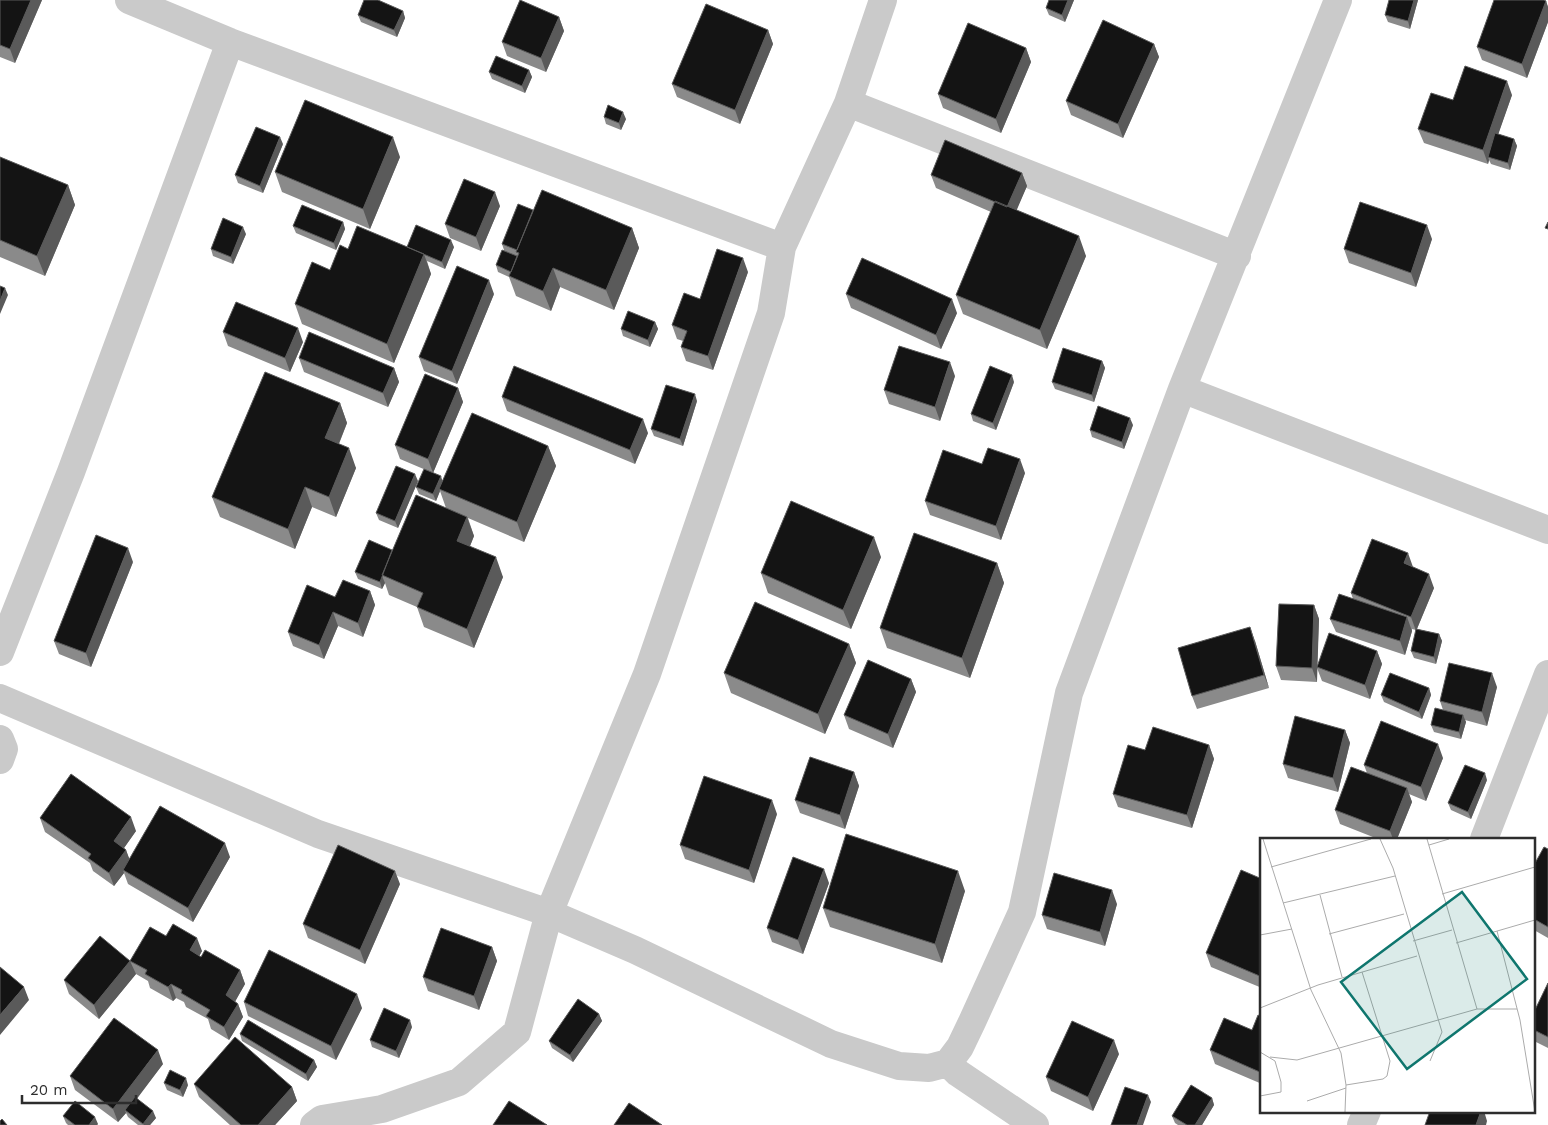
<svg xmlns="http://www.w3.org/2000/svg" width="1548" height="1125" viewBox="0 0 1548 1125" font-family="'Work Sans',sans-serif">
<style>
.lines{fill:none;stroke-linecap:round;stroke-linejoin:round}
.minor{stroke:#cacaca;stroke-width:28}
.wall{fill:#8a8a8a}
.shaded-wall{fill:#5a5a5a}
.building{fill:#141414;stroke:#5a5a5a}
.inset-road{fill:none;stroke:#ababab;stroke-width:1}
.view{fill:#0f766e;fill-opacity:0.15;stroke:#0f766e;stroke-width:2.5}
.inset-edge{fill:none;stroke:#2d2d2d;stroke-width:2.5}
</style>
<rect width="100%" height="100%" fill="#fff"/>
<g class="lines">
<path class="minor" d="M129,0L230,42L782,247
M848,103L1237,256
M1182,389L1548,530
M0,652L71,472L230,42
M0,698L318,834L549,913L635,950L831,1044L899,1066L929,1068L948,1063L960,1047L972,1022L1022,912L1069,693L1182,389L1338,0
M0,739L4,749L0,760
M1484,839L1548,674
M948,1063L958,1073L1035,1125
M314,1125L322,1119L382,1109L459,1082L517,1032L549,913L647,674L771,313L782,247L848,103L883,0
M1361,1125L1367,1111"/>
</g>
<path class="wall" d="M0,0H42L15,63L0,57Z
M1049,0H1074L1065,22L1049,15L1046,8Z
M1418,0L1410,29L1388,22L1385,15Z
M1546,1L1548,7V22L1527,78L1482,60L1477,47Z
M403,11L405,18L397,37L361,22L358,15Z
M559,17L564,31L546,72L507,56L502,42Z
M768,30L773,44L740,124L677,97L672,84Z
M1154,44L1159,57L1123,138L1071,115L1066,101Z
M1026,48L1031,62L1001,133L943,108L938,94Z
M529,70L532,77L525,93L492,79L489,72Z
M1512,95L1498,134L1514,139L1517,146L1510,170L1491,164L1489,160L1488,164L1424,143L1418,129L1453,100Z
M604,117L626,119L621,130L606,124Z
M283,144L263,193L238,183L235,175Z
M0,157L68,185L75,205L45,276L0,257Z
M400,157L370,229L282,192L275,172Z
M1022,173L1027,186L1016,210L1086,256L1047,349L963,314L956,295L991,212L936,188L931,175Z
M500,206L481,251L450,238L445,224Z
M533,210L632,228L639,248L614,310L560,287L551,311L516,296L509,277L498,272L496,265L504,250L502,244Z
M343,222L345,229L336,250L296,233L293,226Z
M246,234L233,264L213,256L211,249Z
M1432,239L1416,287L1349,263L1344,249Z
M407,247H454L445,269L427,261L431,274L394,363L302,324L295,304L330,270L348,249Z
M748,272L713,370L686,361L681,347L683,341L677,339L672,325L700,299Z
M494,294L457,384L424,371L419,357Z
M846,294L957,313L941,349L851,308Z
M655,322L658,329L650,347L623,336L621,329Z
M223,332L303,342L290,372L228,346Z
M299,358L394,368L399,382L388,407L304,372Z
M1102,361L1105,368L1094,402L1055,389L1052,382Z
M955,376L940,421L889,404L884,390Z
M1014,382L996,430L973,421L971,414Z
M458,388L463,402L433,473L400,459L395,445Z
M502,397L648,433L635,464L507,411Z
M697,401L683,446L654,436L651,429Z
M340,403L347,423L339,444L356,468L336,517L312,507L295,549L220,517L212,497Z
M1133,425L1124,449L1092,437L1090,430Z
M548,446L556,466L524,542L468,518L474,536L470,546L503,577L474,648L424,627L417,607L389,595L385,583L382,589L358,579L355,572L392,550L446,508L440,491L436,501L419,494L416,487L443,482Z
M982,464L1025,473L1001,540L930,515L925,501Z
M418,481L398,528L379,520L376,513Z
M881,557L851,629L768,593L761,573Z
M133,562L91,667L59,654L54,641Z
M997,563L1004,583L970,678L887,648L880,628Z
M1413,567L1434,588L1417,629L1439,634L1442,641L1436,664L1414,658L1411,651L1416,630L1412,629V631L1405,655L1336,632L1330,619L1353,599L1351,593Z
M370,591L375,605L363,637L338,626L324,659L293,646L288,632L335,597Z
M1314,605L1319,619L1317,666L1377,651L1382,664L1370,699L1322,681L1317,668V682L1281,680L1276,666Z
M1255,641L1269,688L1197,709L1192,696Z
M849,644L856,663L825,734L731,693L724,673Z
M911,679L916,692L893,748L849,729L844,715Z
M1497,687L1487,726L1465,720L1466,722L1461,739L1434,732L1431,725L1443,710L1440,701Z
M1429,688L1431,695L1422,719L1384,702L1381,695Z
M1345,730L1350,743L1338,792L1288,778L1283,764Z
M1209,745L1214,759L1192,828L1118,807L1113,794L1145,750Z
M1443,758L1426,801L1409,794L1412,802L1397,839H1378L1340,824L1335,810L1367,773L1364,765Z
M854,772L859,786L845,829L800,813L795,800Z
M1487,780L1471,819L1451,810L1448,803Z
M777,814L754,883L685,859L680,845Z
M40,818L136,831L124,848L126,850L129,859L230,857L193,922L128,884L124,873L114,886L93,871L90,863L45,832Z
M1548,849V938L1534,930V865Z
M1262,879V988L1211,967L1206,953Z
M829,883L803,954L772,942L767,928Z
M400,884L365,964L308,938L303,924Z
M965,891L942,963L830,927L823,908Z
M1117,904L1105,946L1047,929L1042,915Z
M166,936L202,951L199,956L240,970L245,984L235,1001L238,1004L243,1017L229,1040L211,1029L208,1019L186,1007L184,1002L176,998L173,1001L150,988L148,981L136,974L99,1019L69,994L64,980L130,961Z
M492,947L497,961L479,1010L428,991L423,977Z
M1548,983V1048L1534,1041V1012Z
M244,1002L362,1008L336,1060L248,1016Z
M599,1014L602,1021L573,1062L552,1048L549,1041Z
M1262,1017V1084L1215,1064L1210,1050L1252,1030Z
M412,1027L399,1058L372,1047L370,1040Z
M240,1034L314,1060L317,1067L308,1081L242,1041Z
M1119,1054L1093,1111L1051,1091L1046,1077Z
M163,1064L136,1099L156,1118L150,1125H138L128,1117L126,1113L118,1122L75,1090L70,1076Z
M164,1083L188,1085L183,1097L167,1090Z
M194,1084L292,1087L297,1101L275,1125H230L199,1097Z
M1212,1098L1214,1105L1202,1125H1178L1175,1123L1172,1116Z
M63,1116L98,1124L97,1125H68L66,1123Z"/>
<path class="shaded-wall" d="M31,0H42L15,63L10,49Z
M1068,0H1074L1065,22L1062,15Z
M1414,0H1418L1410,29L1408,21Z
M1546,1L1548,7V22L1527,78L1522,64Z
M403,11L405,18L397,37L394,30Z
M559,17L564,31L546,72L541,58Z
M768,30L773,44L740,124L735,110Z
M1154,44L1159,57L1123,138L1118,124Z
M1026,48L1031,62L1001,133L996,119Z
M529,70L532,77L525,93L522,86Z
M1507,81L1512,95L1490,158L1488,157L1489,160L1488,164L1483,150Z
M623,112L626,119L621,130L619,123Z
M280,137L283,144L263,193L260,186Z
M393,137L400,157L370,229L363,209Z
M1514,139L1517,146L1510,170L1508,163Z
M1022,173L1027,186L1012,221L1007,207Z
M68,185L75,205L45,276L37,256Z
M495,192L500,206L481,251L476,237Z
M343,222L345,229L336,250L334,243Z
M1427,225L1432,239L1416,287L1411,273Z
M243,227L246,234L233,264L231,257Z
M632,228L639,248L614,310L606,290Z
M1079,236L1086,256L1047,349L1040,330Z
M451,240L454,247L445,269L442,262Z
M424,254L431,274L394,363L387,344Z
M743,258L748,272L713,370L708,356Z
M553,268L560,287L551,311L543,291Z
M489,280L494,294L457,384L452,371Z
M5,288L8,295L0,314V301Z
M952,299L957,313L941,349L936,335Z
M655,322L658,329L650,347L648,340Z
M298,328L303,342L290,372L285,358Z
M1102,361L1105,368L1094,402L1092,395Z
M950,362L955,376L940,421L935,407Z
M394,368L399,382L388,407L383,393Z
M1012,375L1014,382L996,430L993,423Z
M458,388L463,402L433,473L428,459Z
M695,394L697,401L683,446L680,439Z
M340,403L347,423L333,458L325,438Z
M1130,418L1133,425L1124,449L1122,442Z
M643,419L648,433L635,464L630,450Z
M548,446L556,466L524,542L517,522Z
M349,448L356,468L336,517L329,497Z
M1020,459L1025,473L1001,540L996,526Z
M415,474L418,481L398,528L395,521Z
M441,476L443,483L439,489L440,491L436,501L433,494Z
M305,487L312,507L295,549L288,529Z
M467,517L474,536L464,561L457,541Z
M874,537L881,557L851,629L843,610Z
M128,548L133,562L91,667L86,653Z
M1408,553L1413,567L1404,563Z
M496,557L503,577L474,648L467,629Z
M997,563L1004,583L970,678L962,658Z
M1429,574L1434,588L1416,631L1411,617Z
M382,576L385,583L382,589L380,582Z
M370,591L375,605L363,637L358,623Z
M1314,605L1319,619L1317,682L1312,668Z
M333,612L338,626L324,659L319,645Z
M1407,617L1412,631L1405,655L1400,641Z
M1250,627L1255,641L1269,688L1264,675Z
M1439,634L1442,641L1436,664L1434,657Z
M849,644L856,663L825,734L818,714Z
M1377,651L1382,664L1370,699L1365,685Z
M1492,673L1497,687L1487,726L1482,712Z
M911,679L916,692L893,748L888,734Z
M1429,688L1431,695L1422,719L1419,712Z
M1463,715L1466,722L1461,739L1459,732Z
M1345,730L1350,743L1338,792L1333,778Z
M1438,744L1443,758L1426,801L1421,787Z
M1209,745L1214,759L1192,828L1187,815Z
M854,772L859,786L845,829L840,815Z
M1485,773L1487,780L1471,819L1468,812Z
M1407,788L1412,802L1397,839H1393L1390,831Z
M772,800L777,814L754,883L749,870Z
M131,817L136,831L119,855L114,841Z
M225,843L230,857L193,922L188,908Z
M126,850L131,863L123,870L124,873L114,886L109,873Z
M824,869L829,883L803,954L798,940Z
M395,871L400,884L365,964L360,950Z
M958,871L965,891L942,963L935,944Z
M1112,890L1117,904L1105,946L1100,932Z
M197,938L202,951L195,964L190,950Z
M492,947L497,961L479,1010L474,996Z
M130,961L136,974L99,1019L94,1005Z
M240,970L245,984L231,1009L226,995Z
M171,984L176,998L173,1001L168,987Z
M24,987L29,1000L0,1035V1015Z
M357,994L362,1008L336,1060L331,1046Z
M238,1004L243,1017L229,1040L224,1027Z
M599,1014L602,1021L573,1062L570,1055Z
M410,1020L412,1027L399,1058L396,1051Z
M1114,1040L1119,1054L1093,1111L1088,1097Z
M158,1050L163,1064L127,1112L125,1110L126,1113L118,1122L113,1109Z
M314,1060L317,1067L308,1081L306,1074Z
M186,1078L188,1085L183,1097L180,1090Z
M292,1087L297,1101L275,1125H258Z
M1148,1095L1151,1102L1143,1125H1137Z
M1212,1098L1214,1105L1202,1125H1195Z
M153,1111L156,1118L150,1125H144L143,1124Z
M1481,1111H1484L1487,1121L1486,1125H1476Z
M95,1117L98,1124L97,1125H89Z"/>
<path class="building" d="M0,0H31L10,49L0,45Z
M364,0H378L403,11L394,30L358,15Z
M520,0L559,17L541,58L502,42Z
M1049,0H1068L1062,15L1046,8Z
M1389,0H1414L1408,21L1385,15Z
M1494,0H1544L1546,1L1522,64L1477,47Z
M706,4L768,30L735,110L672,84Z
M1103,20L1154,44L1118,124L1066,101Z
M968,23L1026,48L996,119L938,94Z
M496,56L529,70L522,86L489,72Z
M1465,66L1507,81L1483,150L1418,129L1431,93L1453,100Z
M305,100L393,137L363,209L275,172Z
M608,105L623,112L619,123L604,117Z
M256,127L280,137L260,186L235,175Z
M1495,133L1514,139L1508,163L1488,157Z
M945,140L1022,173L1007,207L931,175Z
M0,157L68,185L37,256L0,240Z
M464,179L495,192L476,237L445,224Z
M542,190L632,228L606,290L553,268L543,291L509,276L519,253L516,252Z
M995,201L1079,236L1040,330L956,295Z
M1360,202L1427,225L1411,273L1344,249Z
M518,204L533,210L517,250L502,244Z
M302,205L343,222L334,243L293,226Z
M223,218L243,227L231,257L211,249Z
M1548,222V229L1545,228Z
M416,225L451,240L442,262L407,247Z
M357,226L424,254L387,344L295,304L312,262L330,270L340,245L348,249Z
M717,249L743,258L708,356L681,347L687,331L672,325L684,293L700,299Z
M502,250L517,256L511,272L496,265Z
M862,258L952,299L936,335L846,294Z
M457,266L489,280L452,371L419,357Z
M0,286L5,288L0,301Z
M236,302L298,328L285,358L223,332Z
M628,311L655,322L648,340L621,329Z
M309,332L394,368L383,393L299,358Z
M899,346L950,362L935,407L884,390Z
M1063,348L1102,361L1092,395L1052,382Z
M514,366L643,419L630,450L502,397Z
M990,366L1012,375L993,423L971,414Z
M265,372L340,403L325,438L349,448L329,497L305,487L288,529L212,497Z
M425,374L458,388L428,459L395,445Z
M666,385L695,394L680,439L651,429Z
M1098,406L1130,418L1122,442L1090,430Z
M472,413L548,446L517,522L439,489Z
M988,448L1020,459L996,526L925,501L943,450L982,464Z
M396,466L415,474L395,521L376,513Z
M424,469L441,476L433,494L416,487Z
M416,495L467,517L457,541L496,557L467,629L417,607L423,593L382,575Z
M791,501L874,537L843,610L761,573Z
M914,533L997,563L962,658L880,628Z
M96,535L128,548L86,653L54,641Z
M1372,539L1408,553L1404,563L1429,574L1411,617L1351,593Z
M369,540L392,550L380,582L355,572Z
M343,580L370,591L358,623L333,612L319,645L288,632L307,585L335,597Z
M1339,594L1407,617L1400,641L1330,619Z
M755,602L849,644L818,714L724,673Z
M1279,604L1314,605L1312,668L1276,666Z
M1250,627L1264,675L1192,696L1178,648Z
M1416,629L1439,634L1434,657L1411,651Z
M1329,633L1377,651L1365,685L1317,667Z
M868,660L911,679L888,734L844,715Z
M1449,663L1492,673L1482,712L1440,701Z
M1390,673L1429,688L1419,712L1381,695Z
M1435,708L1463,715L1459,732L1431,725Z
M1295,716L1345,730L1333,778L1283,764Z
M1381,721L1438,744L1421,787L1364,765Z
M1153,727L1209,745L1187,815L1113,794L1128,745L1145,750Z
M810,757L854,772L840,815L795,800Z
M1465,765L1485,773L1468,812L1448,803Z
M1351,767L1407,788L1390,831L1335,810Z
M71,774L131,817L114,841L126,850L109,873L88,858L91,854L40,818Z
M704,776L772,800L749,870L680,845Z
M160,806L225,843L188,908L123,870Z
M846,834L958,871L935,944L823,908Z
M338,845L395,871L360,950L303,924Z
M1544,847L1548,849V927L1534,919V865Z
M793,857L824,869L798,940L767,928Z
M1241,870L1262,879V977L1206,953Z
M1054,873L1112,890L1100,932L1042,915Z
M173,924L197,938L190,950L201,957L205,950L240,970L226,995L238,1004L224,1027L206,1016L210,1010L181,993L182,990L171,984L168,987L145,974L147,970L130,961L94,1005L64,980L100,936L130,961L150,927L166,936Z
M441,928L492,947L474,996L423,977Z
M269,950L357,994L331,1046L244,1002Z
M0,967L24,987L0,1015Z
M1548,983V1037L1534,1030V1012Z
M578,999L599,1014L570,1055L549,1041Z
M384,1008L410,1020L396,1051L370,1040Z
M1258,1015L1262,1017V1073L1210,1050L1224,1018L1252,1030Z
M114,1018L158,1050L113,1109L70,1076Z
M248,1020L314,1060L306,1074L240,1034Z
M1072,1021L1114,1040L1088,1097L1046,1077Z
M235,1037L292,1087L258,1125H241L194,1084Z
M170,1070L186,1078L180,1090L164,1083Z
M1191,1085L1212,1098L1195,1125H1187L1172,1116Z
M1125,1087L1148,1095L1137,1125H1111Z
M135,1097L153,1111L143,1124L125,1110Z
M75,1101L95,1117L89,1125H75L63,1116Z
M509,1101L547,1125H493Z
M629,1103L662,1125H614Z
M1430,1111H1481L1476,1125H1425Z
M2,1119L7,1125H0V1121Z"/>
<g transform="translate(1260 838)">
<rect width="275" height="275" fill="#fff"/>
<path class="inset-road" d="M3,1L51,152L81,215L86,247L85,274M120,1L133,30L182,194L170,223M167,1L217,171M169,7L189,1M11,29L111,1M182,56L275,29M60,57L82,139M23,65L135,38M237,93L260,182L275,274M69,96L144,76M0,97L32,91M153,103L192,92M196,105L275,82M0,170L58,147L157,118M0,214L15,223L21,244V254L0,258M10,219L37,222L217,171H257M86,247L123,241L127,238L130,223L102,134M47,263L86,250"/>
<path class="view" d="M202,54L267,141L147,231L81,144Z"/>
<rect width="275" height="275" class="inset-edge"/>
</g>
<path d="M22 1095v8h114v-8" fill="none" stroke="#2d2d2d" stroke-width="2.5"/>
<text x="30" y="1095" font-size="15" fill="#2d2d2d" stroke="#ffffff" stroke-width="4" paint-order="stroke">20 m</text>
</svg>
